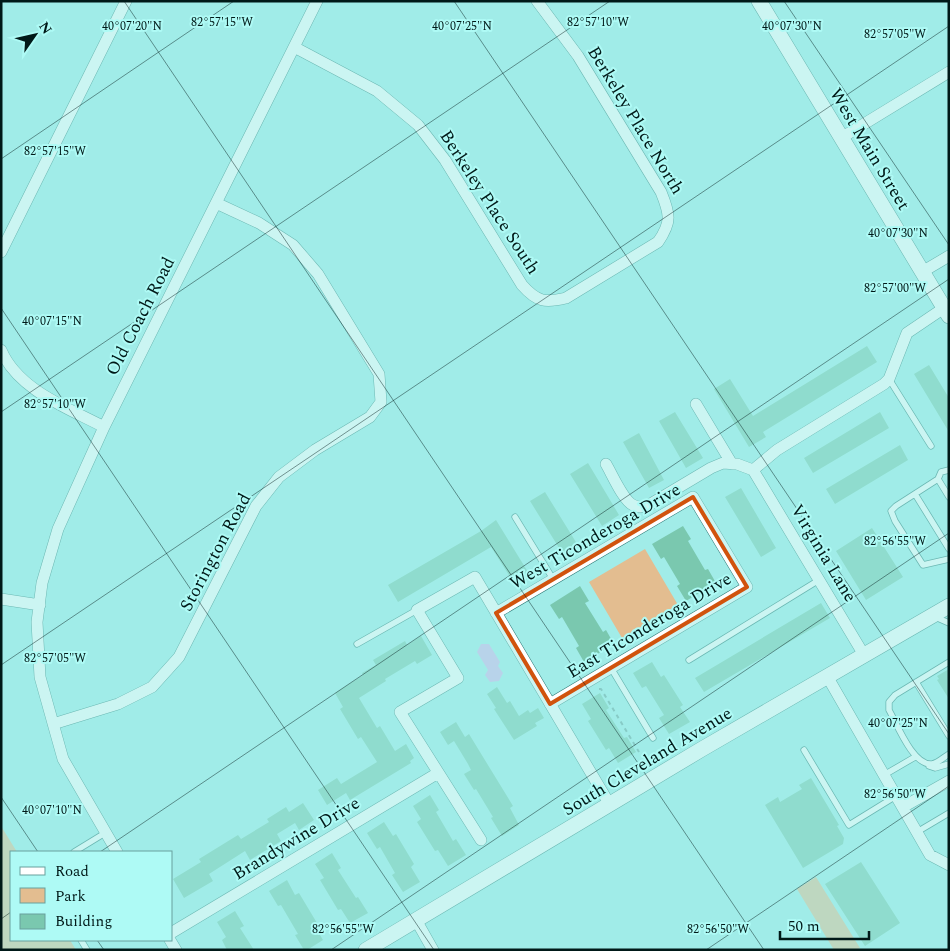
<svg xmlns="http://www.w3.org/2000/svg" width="950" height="951" viewBox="0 0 950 951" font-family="Spectral,serif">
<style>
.green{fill:#e3bd90}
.water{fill:#d6b4ed}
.building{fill:#7ac8af}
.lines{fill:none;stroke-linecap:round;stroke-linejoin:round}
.service-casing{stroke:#2c7976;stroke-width:7}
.minor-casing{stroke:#2c7976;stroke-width:12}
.secondary-casing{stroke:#2c7976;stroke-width:16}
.path{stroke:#69a3a0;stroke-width:2;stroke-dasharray:4 4;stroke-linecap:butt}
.service{stroke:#fff;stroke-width:5.5}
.minor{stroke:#fff;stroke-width:11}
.secondary{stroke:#fff;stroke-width:15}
.marked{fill:none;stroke:#d1530d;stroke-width:4;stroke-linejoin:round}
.ticks{fill:none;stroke:#001918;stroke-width:1;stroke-opacity:0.45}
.labels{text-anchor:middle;stroke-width:4;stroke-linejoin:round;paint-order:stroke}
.street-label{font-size:18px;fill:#001918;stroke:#aefaf5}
.ticks-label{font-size:12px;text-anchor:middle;fill:#001918;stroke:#aefaf5;stroke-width:4;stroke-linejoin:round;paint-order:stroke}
</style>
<rect width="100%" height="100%" fill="#a1ece8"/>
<path class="green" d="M645,549L678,605L622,638L589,582Z
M1,826L17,852H11V940H70L76,950H1Z
M816,877L860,948L856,950H834L797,889Z"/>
<path class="water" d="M481,644H489L500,662L498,666L503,673L499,681L490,682L485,675L488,670L477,652Z"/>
<path class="building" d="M867,346L877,362L763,432L766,437L749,447L714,389L730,379L753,416Z
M929,365L949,398V432L914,374Z
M675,412L703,458L686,468L659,421Z
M880,412L889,428L813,473L804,458Z
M639,433L664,480L649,488L623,442Z
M900,445L908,460L835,504L826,489Z
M588,463L619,515L602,526L570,474Z
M741,488L776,548L761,557L725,497Z
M545,492L579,547L564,556L530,501Z
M496,520L531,577L516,586L491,547L398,602L388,585L481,531Z
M683,526L691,539L688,541L705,570L708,569L716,583L686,601L677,586L680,584L664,557L661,559L652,544Z
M872,528L903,577L866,600L836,551Z
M580,586L589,601L585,603L603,632L606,630L614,644L584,662L576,648L579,646L562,617L559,619L550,605Z
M821,603L830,618L704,692L695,678Z
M421,636L432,655L417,664L415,661L385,679L386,681L359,698L377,728L380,726L395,751L406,744L414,758L410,761L411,763L350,800L346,793L327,805L318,790L337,778L341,784L377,762L361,737L358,739L340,709L343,707L335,693L363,675L362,673L376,665L373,660L405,641L407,645Z
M652,662L661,677L664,675L683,705L680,707L690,722L669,734L659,718L664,715L646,686L642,688L633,673Z
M949,669V699L937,680L939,679L937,676Z
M497,687L507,703L510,701L519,716L528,710L530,713L538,708L544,718L535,723L537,726L514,740L494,709L496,708L487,694Z
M600,693L609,708L606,710L624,738L627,737L636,752L618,763L609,748L606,750L588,721L591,719L582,704Z
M456,722L465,737L469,734L513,806L510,808L519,825L502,836L491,818L493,817L476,789L474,790L464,774L471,770L468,764L454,741L448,745L440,732Z
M811,778L839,825L837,826L844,838L843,844L803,868L765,805L778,797L780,802L802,789L799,785Z
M430,795L439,810L436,812L453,841L456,839L466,855L448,866L438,850L435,851L417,822L421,819L413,806Z
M303,803L314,820L299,830L295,823L277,834L281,841L250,860L245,851L209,874L213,881L184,898L173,879L201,862L199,859L238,835L241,839L269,822L267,819L286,807L289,812Z
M384,822L393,836L396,834L414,864L411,867L420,882L403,892L392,875L395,873L380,847L377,849L367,833Z
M332,853L341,868L338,870L356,898L358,897L368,913L350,923L341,909L338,910L320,880L324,878L315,864Z
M861,862L900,923L865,946L825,884Z
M287,880L295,895L299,893L317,923L314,925L323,940L307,950H304L295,935L298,934L281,905L278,906L269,891Z
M235,911L244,926L240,928L254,950H227L222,940L226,937L217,922Z"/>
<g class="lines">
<defs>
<path id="service" d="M889,379L931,446
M949,470L941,472L938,479L949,497
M938,479L896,506L891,511L895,521L923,565L949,559
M915,494L949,549
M515,517L553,579
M933,616L949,623
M357,644L417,610
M689,660L819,580
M949,662L895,695L889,702V710C897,724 913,766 932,764C938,763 944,757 949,754
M611,668L653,738
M916,682L949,736
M804,750L849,825L896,796
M929,766L935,768L949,764
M884,775L915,757
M917,832L949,813
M74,852L105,833
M81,940L87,950"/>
<path id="minor" d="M294,47L377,91L418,125L445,160L522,285C537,302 545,303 566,298L658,242C672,222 670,214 661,192L578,56L537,1
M841,138L949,72
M1,252L126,1
M922,272L949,256
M1,350C18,390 68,408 104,427
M696,404L732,464
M606,464C612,474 623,500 633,505C639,508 643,507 649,505L711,468L723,463L737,464L753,470
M753,470L777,450L884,384L889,379L907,333L944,308
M753,470L864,655
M1,599L40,605
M496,613L693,497L747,587L550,704
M827,676L930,855L949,865
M53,724L118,704L152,687L179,657L256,506L279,477L315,450L370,417L381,402L379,374L318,274L293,245L259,223L216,203
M903,807L949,781
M481,840L400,712L458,678L417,610L475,577L610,805
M117,852L63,759L40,677L37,622L42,583L58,529L104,427L317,1
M416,920L433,950
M171,933L438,773
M170,940L176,950"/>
<path id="secondary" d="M759,1L949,316
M366,950L702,749L949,606"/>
</defs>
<use href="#service" class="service-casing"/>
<use href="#minor" class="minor-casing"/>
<use href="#secondary" class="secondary-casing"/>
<path class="path" d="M599,689H601L639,752"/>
<use href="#service" class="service"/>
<use href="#minor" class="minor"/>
<use href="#secondary" class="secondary"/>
</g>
<path d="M0 0H950V951H0ZM693,497L747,587L550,704L496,613Z" fill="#a1ece8" fill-opacity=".55" fill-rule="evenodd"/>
<path class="marked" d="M693,497L747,587L550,704L496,613Z"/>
<path class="ticks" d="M124,1L764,950M454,1L949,734M784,1L949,245M1,159L234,1M1,308L434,950M1,412L610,1M1,665L949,26M1,797L38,852M100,852L949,279M1,919L11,912M97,940L104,950M331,950L949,533M706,950L949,786"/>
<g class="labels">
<g class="street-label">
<text transform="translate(636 120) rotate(59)" y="6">Berkeley Place North</text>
<text transform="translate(870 149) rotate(59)" y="6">West Main Street</text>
<text transform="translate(490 202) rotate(57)" y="6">Berkeley Place South</text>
<text transform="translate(140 316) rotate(-63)" y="6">Old Coach Road</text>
<text transform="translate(595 536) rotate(-30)" y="6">West Ticonderoga Drive</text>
<text transform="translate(215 552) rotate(-62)" y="6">Storington Road</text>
<text transform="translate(824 553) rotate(59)" y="6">Virginia Lane</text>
<text transform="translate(649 625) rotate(-31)" y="6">East Ticonderoga Drive</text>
<text transform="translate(647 761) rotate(-31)" y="6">South Cleveland Avenue</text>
<text transform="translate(296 838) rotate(-31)" y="6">Brandywine Drive</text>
</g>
</g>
<g class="ticks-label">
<text x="222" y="26">82°57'15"W</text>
<text x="598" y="26">82°57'10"W</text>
<text x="132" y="30">40°07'20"N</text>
<text x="462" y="30">40°07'25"N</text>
<text x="792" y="30">40°07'30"N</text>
<text x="895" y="38">82°57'05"W</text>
<text x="55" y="155">82°57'15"W</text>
<text x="898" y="237">40°07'30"N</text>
<text x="895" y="292">82°57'00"W</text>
<text x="52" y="325">40°07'15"N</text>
<text x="55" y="408">82°57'10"W</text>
<text x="895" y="545">82°56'55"W</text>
<text x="55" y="662">82°57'05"W</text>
<text x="898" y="727">40°07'25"N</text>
<text x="895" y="798">82°56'50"W</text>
<text x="52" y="814">40°07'10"N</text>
<text x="343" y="933">82°56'55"W</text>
<text x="718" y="933">82°56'50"W</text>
</g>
<rect width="950" height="951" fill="none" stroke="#001918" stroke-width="5"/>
<rect x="10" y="851" width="162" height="90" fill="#aefaf5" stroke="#68a09d"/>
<rect x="20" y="867" width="25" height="8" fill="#ffffff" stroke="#68a09d"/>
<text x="55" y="876" font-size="15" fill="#001918">Road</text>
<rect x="20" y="888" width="25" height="15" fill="#e3bd90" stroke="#68a09d"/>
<text x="55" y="901" font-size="15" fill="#001918">Park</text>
<rect x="20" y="914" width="25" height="15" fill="#7ac8af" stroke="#68a09d"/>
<text x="55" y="926" font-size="15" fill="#001918">Building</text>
<g transform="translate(35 35) rotate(56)" stroke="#aefaf5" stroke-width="4" paint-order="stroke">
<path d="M0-4L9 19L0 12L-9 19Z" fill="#001918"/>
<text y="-8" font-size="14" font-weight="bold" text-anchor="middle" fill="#001918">N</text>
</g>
<path d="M780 931v8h89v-8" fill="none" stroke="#001918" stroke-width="2.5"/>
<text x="788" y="931" font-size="15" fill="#001918" stroke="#aefaf5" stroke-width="4" paint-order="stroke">50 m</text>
</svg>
